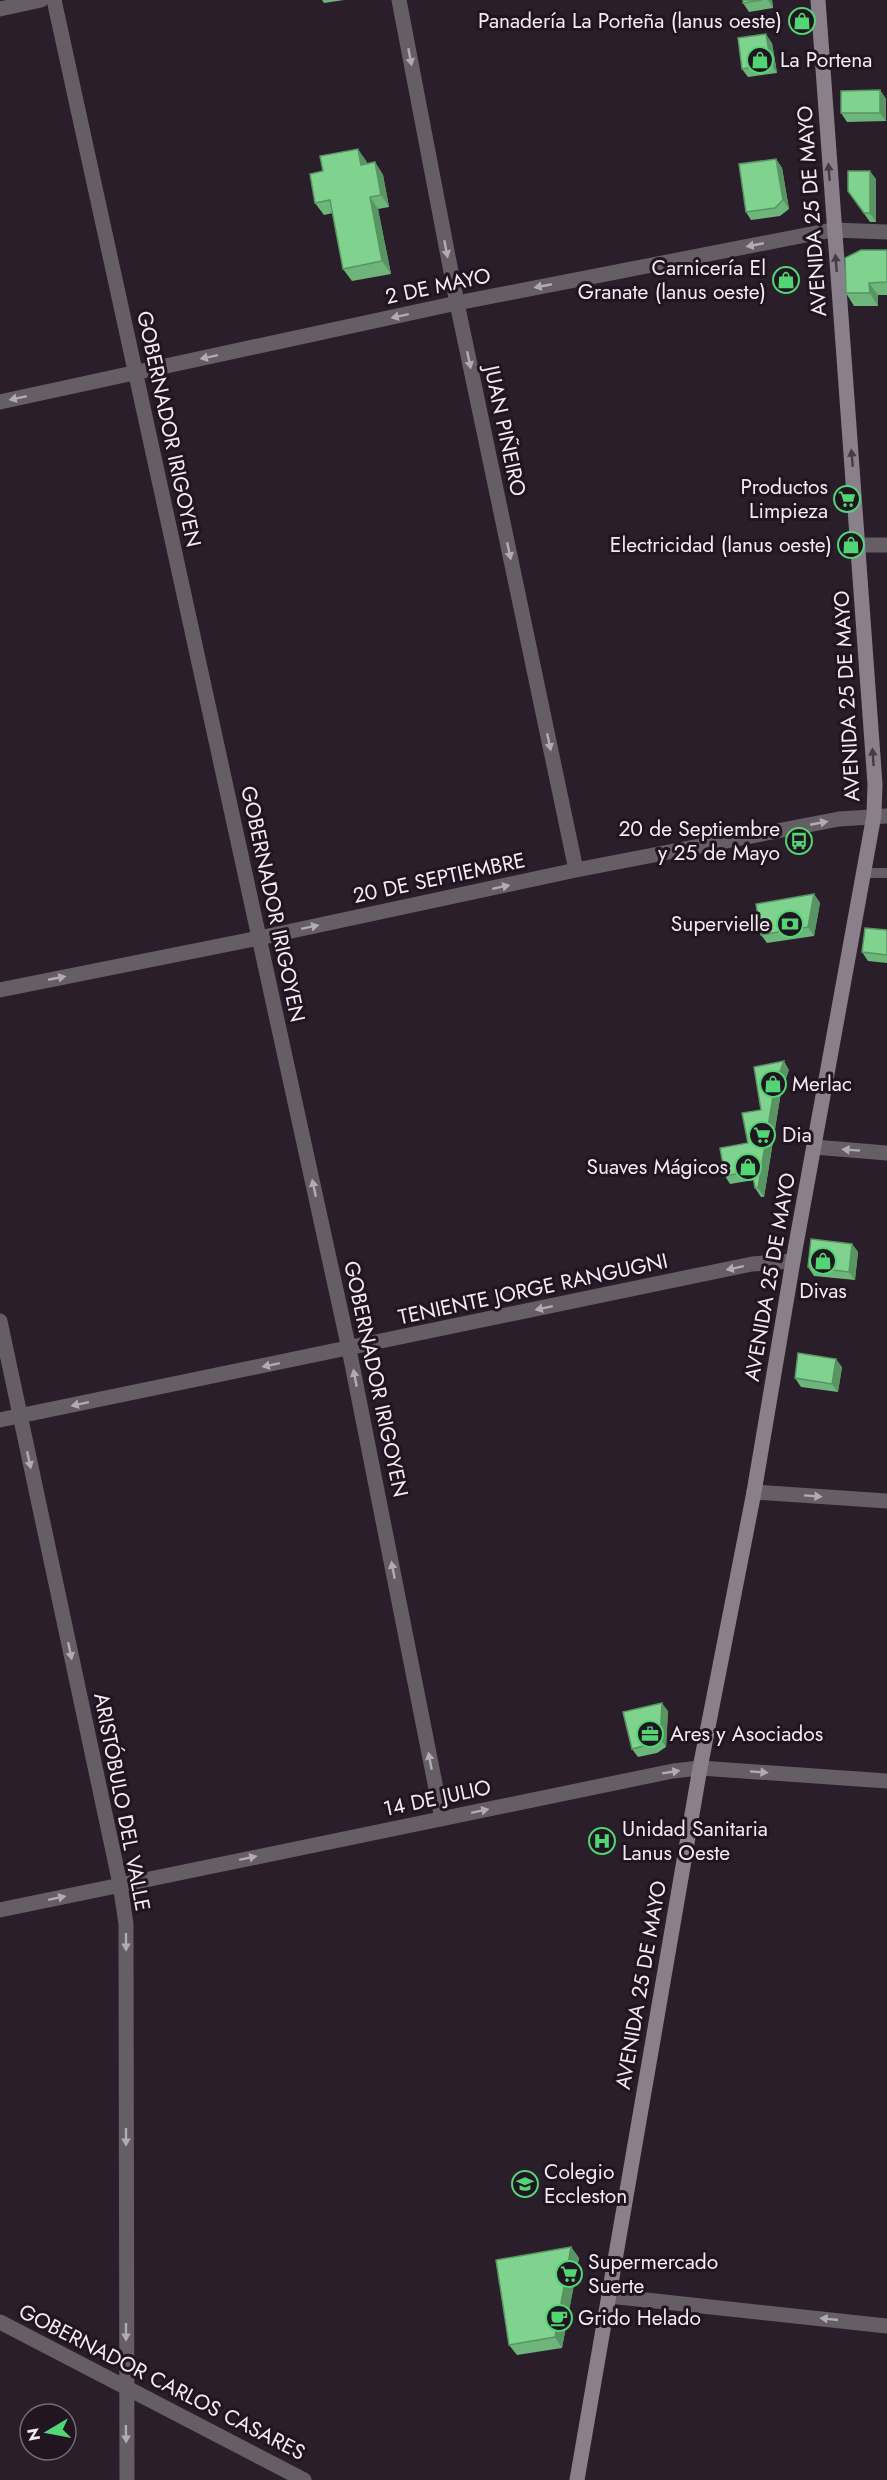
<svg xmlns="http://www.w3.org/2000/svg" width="887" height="2480" viewBox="0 0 887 2480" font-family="Jost,sans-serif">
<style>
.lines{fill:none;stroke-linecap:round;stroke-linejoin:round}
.service{stroke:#655e65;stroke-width:10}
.minor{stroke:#655e65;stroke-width:15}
.tertiary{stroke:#655e65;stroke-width:15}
.secondary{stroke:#8a808b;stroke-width:15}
.wall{fill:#6db57a}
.shaded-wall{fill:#599463}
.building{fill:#7fd38e;stroke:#599463;stroke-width:1.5}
.oneway{fill:#b3abb3}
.oneway2{fill:#463a47}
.labels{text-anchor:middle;stroke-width:6;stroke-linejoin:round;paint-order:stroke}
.poi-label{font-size:21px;fill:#f3eaf3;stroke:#211522;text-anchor:start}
.street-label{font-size:21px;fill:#f3eaf3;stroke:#211522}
</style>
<rect width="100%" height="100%" fill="#2a1e2b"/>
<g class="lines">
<path class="service" d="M865,873H887"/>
<path class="minor" d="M54,0L349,1349L442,1819
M399,0L457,303L576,870
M0,9L41,0
M0,402L457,303L811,234L833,230L887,232
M859,545H887
M0,990L259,938L576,870L839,819L887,816
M814,1147L887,1153
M0,1321L120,1884L126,1924L127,2480
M0,1420L752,1264L793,1261
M754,1492L887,1501
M0,1910L673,1771L700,1768L887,1781
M609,2296L887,2326"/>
<path class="tertiary" d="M0,2322L304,2480"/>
<path class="secondary" d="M577,2480L700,1768L754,1492L793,1261L874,815L875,784L818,0"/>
</g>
<path class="wall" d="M322,0H344L324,3Z
M743,0H772L773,8L749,12L743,3Z
M772,43L777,73L748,77L742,69Z
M880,90L886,99V121L847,122L841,113Z
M776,159L782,168L789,209L780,216L751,220L746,212Z
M367,162V164L375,162L383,175L389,207L378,209L391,274L352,281L343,269L333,213L324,215L315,203Z
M876,179V222H870L848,191Z
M887,250V295H878V306H854L846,293Z
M814,894L820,903L814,936L767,943L761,935Z
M887,930V963L868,961L862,952Z
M789,1070L781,1092L764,1197H761L755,1188L754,1180L730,1184L725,1176L748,1143L761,1110Z
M852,1244L858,1252L855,1280L814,1276L808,1267Z
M842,1367L838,1392L801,1387L795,1378Z
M668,1711L666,1747L657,1753L638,1757L632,1749Z
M571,2247L579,2258L562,2348L517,2355L509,2345Z"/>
<path class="shaded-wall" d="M768,0H772L773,8Z
M766,34L772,43L777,73L771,64Z
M880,90L886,99V121L880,113Z
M358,149L367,162L370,177L361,165Z
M776,159L782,168L789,209L783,200Z
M375,162L383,175L389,207L381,195Z
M870,171L876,179V222L870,213Z
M370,197L378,209L391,274L382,261Z
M869,283L878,295V306L870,293Z
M814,894L820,903L814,936L808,927Z
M784,1061L789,1070L781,1092L764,1197L758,1188L775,1084Z
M852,1244L858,1252L855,1280L849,1272Z
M836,1359L842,1367L838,1392L832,1384Z
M662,1703L668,1711L666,1747L660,1738Z
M571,2247L579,2258L562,2348L555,2337Z"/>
<path class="building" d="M743,0H762L743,3Z
M766,34L771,64L742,69L738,38Z
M880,90V113H841V91Z
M358,149L361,165L375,162L381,195L370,197L382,261L343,269L330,200L315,203L310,174L323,171L320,156Z
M776,159L783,200L775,208L746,212L739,164Z
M848,171H870V213H864L848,191Z
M861,250H887V282L869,283L870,293H846L845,258Z
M814,894L808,927L761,935L756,904Z
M865,928L887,930V955L862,952Z
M784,1061L775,1084L758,1188H755L752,1171L725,1176L720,1148L748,1143L742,1113L761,1110L754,1067Z
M811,1239L852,1244L849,1272L808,1267Z
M798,1353L836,1359L832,1384L795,1378Z
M662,1703L660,1738L651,1744L632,1749L623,1712Z
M571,2247L555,2337L509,2345L496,2260Z"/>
<defs><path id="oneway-solid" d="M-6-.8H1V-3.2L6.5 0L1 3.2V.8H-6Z" transform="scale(1.5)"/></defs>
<g class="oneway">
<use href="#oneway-solid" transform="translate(410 57) rotate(79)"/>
<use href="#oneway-solid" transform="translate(755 245) rotate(169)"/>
<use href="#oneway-solid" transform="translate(446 249) rotate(79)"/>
<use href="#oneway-solid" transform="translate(543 286) rotate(169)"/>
<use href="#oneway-solid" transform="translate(400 316) rotate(168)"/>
<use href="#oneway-solid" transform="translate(209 357) rotate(168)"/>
<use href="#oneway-solid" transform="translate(469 360) rotate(78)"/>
<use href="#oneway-solid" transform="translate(18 398) rotate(168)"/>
<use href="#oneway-solid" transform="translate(509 551) rotate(78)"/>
<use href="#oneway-solid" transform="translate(549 742) rotate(78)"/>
<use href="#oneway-solid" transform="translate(819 823) rotate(-11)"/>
<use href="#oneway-solid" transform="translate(501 887) rotate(-12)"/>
<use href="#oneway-solid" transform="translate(310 927) rotate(-12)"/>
<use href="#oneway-solid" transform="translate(57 978) rotate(-11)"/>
<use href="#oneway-solid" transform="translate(851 1150) rotate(-176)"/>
<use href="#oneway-solid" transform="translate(314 1188) rotate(-102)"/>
<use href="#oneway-solid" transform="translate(735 1268) rotate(168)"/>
<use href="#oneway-solid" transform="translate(544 1308) rotate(168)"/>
<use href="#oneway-solid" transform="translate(271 1365) rotate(168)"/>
<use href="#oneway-solid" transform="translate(355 1378) rotate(-101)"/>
<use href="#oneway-solid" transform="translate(80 1404) rotate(168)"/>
<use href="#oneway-solid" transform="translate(29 1460) rotate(78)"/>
<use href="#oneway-solid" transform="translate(813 1496) rotate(4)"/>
<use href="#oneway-solid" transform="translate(393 1570) rotate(-101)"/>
<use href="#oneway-solid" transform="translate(70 1651) rotate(78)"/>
<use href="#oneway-solid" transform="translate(430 1761) rotate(-101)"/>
<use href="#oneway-solid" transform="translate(671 1772) rotate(-9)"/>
<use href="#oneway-solid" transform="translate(759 1772) rotate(4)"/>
<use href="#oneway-solid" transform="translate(480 1811) rotate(-12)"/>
<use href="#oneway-solid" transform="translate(248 1858) rotate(-12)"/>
<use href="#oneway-solid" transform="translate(57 1898) rotate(-12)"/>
<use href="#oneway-solid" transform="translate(126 1942) rotate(90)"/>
<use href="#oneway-solid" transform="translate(126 2137) rotate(90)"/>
<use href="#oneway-solid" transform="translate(829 2319) rotate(-174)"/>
<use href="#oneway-solid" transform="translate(126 2332) rotate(90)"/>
<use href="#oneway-solid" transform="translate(126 2434) rotate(89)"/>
</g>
<g class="oneway2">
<use href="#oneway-solid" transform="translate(829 172) rotate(-94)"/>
<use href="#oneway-solid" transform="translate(836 263) rotate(-95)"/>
<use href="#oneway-solid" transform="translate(852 458) rotate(-95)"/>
<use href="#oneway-solid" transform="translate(873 757) rotate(-94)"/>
</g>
<defs>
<symbol id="shop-ring" viewBox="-11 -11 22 22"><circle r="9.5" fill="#211522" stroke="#51d673" stroke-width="1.5"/><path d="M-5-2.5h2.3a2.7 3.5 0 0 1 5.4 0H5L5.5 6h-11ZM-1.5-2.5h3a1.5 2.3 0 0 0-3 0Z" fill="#51d673"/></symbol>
<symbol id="supermarket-ring" viewBox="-11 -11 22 22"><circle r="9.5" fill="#211522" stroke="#51d673" stroke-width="1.5"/><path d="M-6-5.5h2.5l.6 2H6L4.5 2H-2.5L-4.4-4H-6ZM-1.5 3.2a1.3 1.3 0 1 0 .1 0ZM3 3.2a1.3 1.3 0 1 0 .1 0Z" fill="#51d673"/></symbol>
<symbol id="bus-ring" viewBox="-11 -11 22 22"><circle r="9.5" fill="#211522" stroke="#51d673" stroke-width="1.5"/><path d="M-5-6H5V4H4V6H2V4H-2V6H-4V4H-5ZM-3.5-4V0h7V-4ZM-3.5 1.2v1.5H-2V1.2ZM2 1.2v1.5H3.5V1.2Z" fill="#51d673"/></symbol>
<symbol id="bank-ring" viewBox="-11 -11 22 22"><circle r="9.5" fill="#211522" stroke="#51d673" stroke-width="1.5"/><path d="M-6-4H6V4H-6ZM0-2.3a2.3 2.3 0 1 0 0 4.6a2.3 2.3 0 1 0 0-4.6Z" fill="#51d673"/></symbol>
<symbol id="office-ring" viewBox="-11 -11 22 22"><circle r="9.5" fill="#211522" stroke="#51d673" stroke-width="1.5"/><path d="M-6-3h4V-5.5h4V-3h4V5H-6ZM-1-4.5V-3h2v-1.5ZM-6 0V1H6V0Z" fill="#51d673"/></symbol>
<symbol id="hospital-ring" viewBox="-11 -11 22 22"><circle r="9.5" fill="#211522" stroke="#51d673" stroke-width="1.5"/><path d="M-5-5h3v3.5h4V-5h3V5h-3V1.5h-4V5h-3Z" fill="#51d673"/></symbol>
<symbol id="school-ring" viewBox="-11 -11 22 22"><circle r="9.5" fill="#211522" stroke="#51d673" stroke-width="1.5"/><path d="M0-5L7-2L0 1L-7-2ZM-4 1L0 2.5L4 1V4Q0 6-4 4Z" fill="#51d673"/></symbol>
<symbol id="cafe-ring" viewBox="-11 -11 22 22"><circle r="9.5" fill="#211522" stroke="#51d673" stroke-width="1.5"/><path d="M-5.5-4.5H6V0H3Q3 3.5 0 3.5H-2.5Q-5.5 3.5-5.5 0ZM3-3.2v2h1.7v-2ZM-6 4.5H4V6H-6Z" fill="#51d673"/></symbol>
</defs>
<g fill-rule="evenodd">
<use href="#shop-ring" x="787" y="6" width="30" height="30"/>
<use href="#shop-ring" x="745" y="45" width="30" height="30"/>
<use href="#shop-ring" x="771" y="265" width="30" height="30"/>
<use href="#supermarket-ring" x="832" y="484" width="30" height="30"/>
<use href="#shop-ring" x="836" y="530" width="30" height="30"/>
<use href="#bus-ring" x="784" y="826" width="30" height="30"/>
<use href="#bank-ring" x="775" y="909" width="30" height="30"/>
<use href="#shop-ring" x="758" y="1069" width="30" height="30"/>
<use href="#supermarket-ring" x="747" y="1120" width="30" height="30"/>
<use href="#shop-ring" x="733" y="1152" width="30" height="30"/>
<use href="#shop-ring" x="808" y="1246" width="30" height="30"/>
<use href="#office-ring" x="635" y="1719" width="30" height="30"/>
<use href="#hospital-ring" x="587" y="1826" width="30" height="30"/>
<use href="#school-ring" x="510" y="2169" width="30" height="30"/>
<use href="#supermarket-ring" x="554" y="2259" width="30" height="30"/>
<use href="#cafe-ring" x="544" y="2303" width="30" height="30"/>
</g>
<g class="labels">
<g class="poi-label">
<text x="782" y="28" text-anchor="end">Panadería La Porteña (lanus oeste)</text>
<text x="780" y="67">La Portena</text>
<text x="766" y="275" text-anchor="end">Carnicería El<tspan x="766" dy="24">Granate (lanus oeste)</tspan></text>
<text x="828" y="494" text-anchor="end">Productos<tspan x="828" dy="24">Limpieza</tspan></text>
<text x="832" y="552" text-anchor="end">Electricidad (lanus oeste)</text>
<text x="780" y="836" text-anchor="end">20 de Septiembre<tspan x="780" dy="24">y 25 de Mayo</tspan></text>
<text x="770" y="931" text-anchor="end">Supervielle</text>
<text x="792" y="1091">Merlac</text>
<text x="782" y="1142">Dia</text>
<text x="728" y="1174" text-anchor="end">Suaves Mágicos</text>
<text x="823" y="1298" text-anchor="middle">Divas</text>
<text x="670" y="1741">Ares y Asociados</text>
<text x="622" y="1836">Unidad Sanitaria<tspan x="622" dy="24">Lanus Oeste</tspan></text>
<text x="544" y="2179">Colegio<tspan x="544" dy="24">Eccleston</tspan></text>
<text x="588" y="2269">Supermercado<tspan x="588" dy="24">Suerte</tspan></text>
<text x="578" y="2325">Grido Helado</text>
</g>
<g class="street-label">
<text transform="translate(812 211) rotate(-94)" y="7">AVENIDA 25 DE MAYO</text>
<text transform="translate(438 286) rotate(-12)" y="7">2 DE MAYO</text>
<text transform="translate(169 429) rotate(78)" y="7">GOBERNADOR IRIGOYEN</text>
<text transform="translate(505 431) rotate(78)" y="7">JUAN PIÑEIRO</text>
<text transform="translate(847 696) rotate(-93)" y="7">AVENIDA 25 DE MAYO</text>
<text transform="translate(439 878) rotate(-12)" y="7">20 DE SEPTIEMBRE</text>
<text transform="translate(273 904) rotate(78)" y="7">GOBERNADOR IRIGOYEN</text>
<text transform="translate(770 1277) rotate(-80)" y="7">AVENIDA 25 DE MAYO</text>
<text transform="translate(533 1289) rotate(-12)" y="7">TENIENTE JORGE RANGUGNI</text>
<text transform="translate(376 1379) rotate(78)" y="7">GOBERNADOR IRIGOYEN</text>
<text transform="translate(437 1798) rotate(-12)" y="7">14 DE JULIO</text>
<text transform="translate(122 1802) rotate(79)" y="7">ARISTÓBULO DEL VALLE</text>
<text transform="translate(641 1985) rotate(-80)" y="7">AVENIDA 25 DE MAYO</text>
<text transform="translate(162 2382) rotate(27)" y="7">GOBERNADOR CARLOS CASARES</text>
</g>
</g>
<g transform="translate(48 2432) rotate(260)"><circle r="28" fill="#211522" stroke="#756a76" stroke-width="1.5"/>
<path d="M0-4.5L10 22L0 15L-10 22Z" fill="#51d673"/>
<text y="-9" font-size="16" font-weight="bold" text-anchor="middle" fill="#f3eaf3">N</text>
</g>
</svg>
